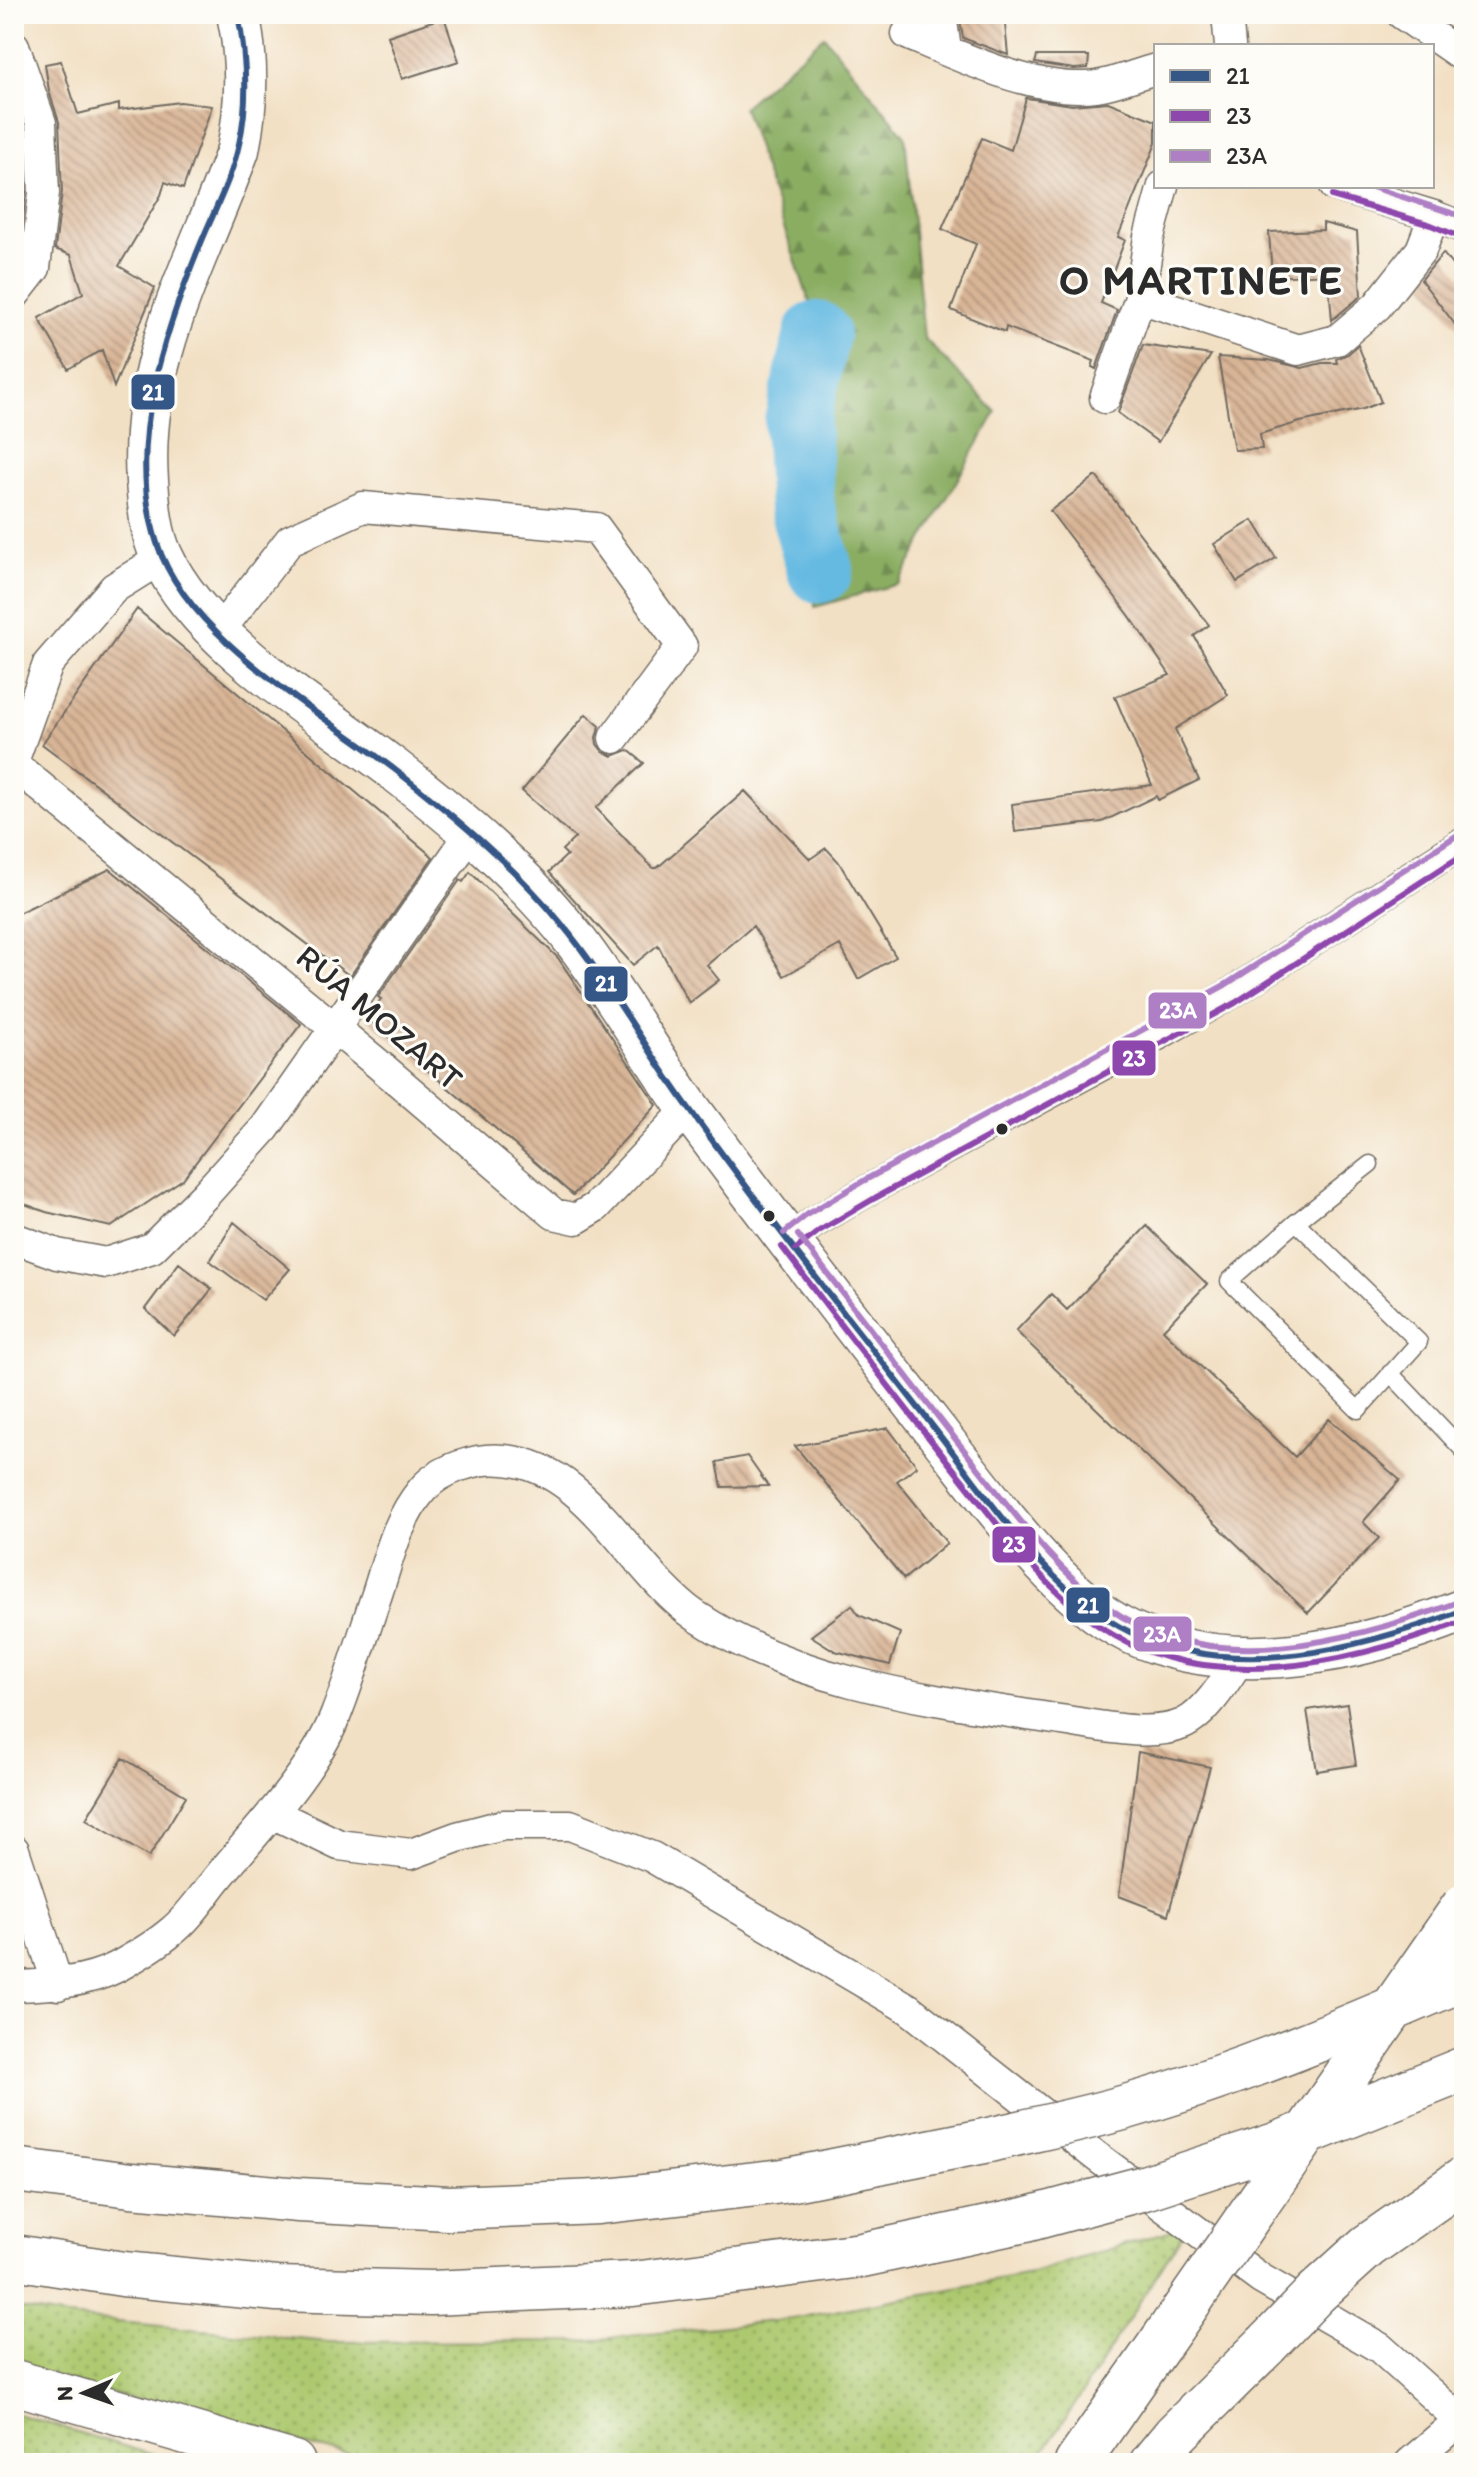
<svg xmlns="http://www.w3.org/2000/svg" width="1478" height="2477" viewBox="0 0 1478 2477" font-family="Itim,sans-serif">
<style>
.green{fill:url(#green-dots);stroke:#6c7a4d;stroke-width:2}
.forest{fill:url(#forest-firs);stroke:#5a6c46;stroke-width:2}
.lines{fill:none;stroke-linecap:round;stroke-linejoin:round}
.river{stroke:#65bae2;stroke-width:66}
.building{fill:url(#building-back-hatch)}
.lane-casing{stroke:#716a61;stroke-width:19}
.street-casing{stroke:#716a61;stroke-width:33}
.secondary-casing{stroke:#716a61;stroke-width:45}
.highway-casing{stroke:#716a61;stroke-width:47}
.lane{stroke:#fff;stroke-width:16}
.street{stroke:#fff;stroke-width:30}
.secondary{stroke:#fff;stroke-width:42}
.highway{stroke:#fff;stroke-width:44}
.highway-bridge-casing{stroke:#716a61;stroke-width:47;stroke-linecap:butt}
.highway-bridge{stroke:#fff;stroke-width:44}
.bus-1-casing{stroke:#fdfcf7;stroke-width:12}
.bus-2-casing{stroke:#fdfcf7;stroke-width:12}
.bus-3-casing{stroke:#fdfcf7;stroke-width:12}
.bus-1{stroke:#355787;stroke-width:6}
.bus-2{stroke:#8e47ad;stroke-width:6}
.bus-3{stroke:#ae7fc5;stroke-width:6}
.bus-dot{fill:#2b2b2b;stroke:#fdfcf7;stroke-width:3}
.labels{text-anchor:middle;stroke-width:6;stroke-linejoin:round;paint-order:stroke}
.street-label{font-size:34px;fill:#2b2b2b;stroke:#fdfcf7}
.district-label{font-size:42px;font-weight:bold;letter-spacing:2px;fill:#2b2b2b;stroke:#fdfcf7}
.line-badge{stroke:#fdfcf7;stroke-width:3}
.badge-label{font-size:22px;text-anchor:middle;font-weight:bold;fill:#fff}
</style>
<defs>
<pattern id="green-dots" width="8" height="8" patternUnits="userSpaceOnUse" patternTransform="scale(2)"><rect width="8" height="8" fill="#adc96f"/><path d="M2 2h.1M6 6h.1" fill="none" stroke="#8da35b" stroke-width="1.8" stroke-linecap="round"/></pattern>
<pattern id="forest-firs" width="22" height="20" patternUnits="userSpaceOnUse" patternTransform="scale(2)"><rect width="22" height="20" fill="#8aad62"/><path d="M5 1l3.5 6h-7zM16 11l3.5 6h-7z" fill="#718d51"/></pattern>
<pattern id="building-back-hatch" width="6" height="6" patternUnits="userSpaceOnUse" patternTransform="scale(2)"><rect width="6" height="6" fill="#d9b596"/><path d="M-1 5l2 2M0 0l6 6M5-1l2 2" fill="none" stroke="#b0937b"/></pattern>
</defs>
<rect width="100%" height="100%" fill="#fdfcf7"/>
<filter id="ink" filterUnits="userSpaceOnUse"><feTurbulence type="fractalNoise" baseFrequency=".0125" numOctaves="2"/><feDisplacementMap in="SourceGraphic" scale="16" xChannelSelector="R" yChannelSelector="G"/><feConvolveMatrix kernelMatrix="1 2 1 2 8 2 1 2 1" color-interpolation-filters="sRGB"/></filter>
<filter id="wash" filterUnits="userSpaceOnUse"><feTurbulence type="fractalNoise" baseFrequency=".006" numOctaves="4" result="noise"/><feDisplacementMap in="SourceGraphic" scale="32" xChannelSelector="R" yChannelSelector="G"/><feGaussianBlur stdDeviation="1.8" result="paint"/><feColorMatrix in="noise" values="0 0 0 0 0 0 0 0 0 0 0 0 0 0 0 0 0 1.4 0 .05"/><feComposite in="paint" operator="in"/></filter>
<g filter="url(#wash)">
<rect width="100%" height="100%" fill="#f2e0c4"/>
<path class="green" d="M1188,2225L1074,2406L1035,2463H384L258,2434L14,2366V2308L67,2317L329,2342L582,2341L792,2319L1030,2274Z
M14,2413L180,2463H14Z"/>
<path class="forest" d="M824,36L905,136L924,338L996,412L898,584L815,607L804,422L823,342L743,107Z"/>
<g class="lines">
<path class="river" d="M817,334L797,422L802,508L820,570"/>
</g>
<g id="blocks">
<path class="building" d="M959,14H1004L1008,55L963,38Z
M444,17L459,61L402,79L388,36Z
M1037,56H1089L1088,68L1074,69L1035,63Z
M61,61L78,114L119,104V110L180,102L212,106L183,189L165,182L161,195L119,266L155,288L114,387L102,350L68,369L39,318L83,293L71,255L55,249L62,192L59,122L49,91L45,64Z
M1026,98L1072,105L1108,102L1156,121V143L1118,237L1125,240L1101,303L1117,310L1096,369L1092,367L1094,361L1006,327L1005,332L951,310L976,244L942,229L982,138L1011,150Z
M14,119H20L23,126L26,192L18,261L14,266Z
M1323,223L1357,232L1361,296L1332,320L1328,274L1272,277L1269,232L1323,230Z
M1443,253L1464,281V336L1421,280Z
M1143,345L1211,355L1158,442L1118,413Z
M1358,345L1381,402L1363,409L1300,422L1260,434L1262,449L1234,450L1218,357L1269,360L1302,368L1322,363H1337L1336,359L1348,354Z
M1096,476L1209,625L1194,636L1228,695L1175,729L1199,780L1158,800L1156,796L1102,822L1015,832L1012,804L1152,785L1115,697L1170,675L1129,615L1050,511Z
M1253,520L1276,558L1237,582L1214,544Z
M137,609L433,857L350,976L42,744Z
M586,714L600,726L596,737L597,744L603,752L613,756L628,750L644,763L596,808L653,868H657L745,791L810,859L826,848L838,861L896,957L858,979L840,945L784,976L753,926L707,965L719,980L689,1003L658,945L633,965L549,872L567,855L562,850L575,838L522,791Z
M110,869L301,1024L183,1179L111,1227L46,1212L14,1200V915Z
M470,872L558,958L657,1105L573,1195L367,1018L381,999L378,997L460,880L463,882Z
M234,1222L290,1269L263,1300L210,1261Z
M1147,1226L1207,1284L1163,1330L1295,1457L1329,1419L1400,1480L1363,1522L1379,1538L1308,1613L1016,1331L1051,1294L1067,1310Z
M179,1263L212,1289L174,1336L145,1309Z
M888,1428L917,1466L897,1481L947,1543L904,1579L795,1446Z
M747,1456L768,1486L722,1487L717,1462Z
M852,1605L859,1615L900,1633L890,1665L835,1651L811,1636Z
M1347,1704L1356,1765L1317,1771L1307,1710Z
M1138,1752L1210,1767L1168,1915L1119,1896Z
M123,1758L186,1796L149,1857L86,1819Z"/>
</g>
</g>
<g filter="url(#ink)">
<use href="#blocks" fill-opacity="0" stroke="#716a61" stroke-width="2"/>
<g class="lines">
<defs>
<path id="lane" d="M1296,1222L1419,1342L1358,1410L1229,1281Z
M1296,1222L1370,1164
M1390,1373L1464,1451"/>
<path id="street" d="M941,14L946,50
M1227,14L1230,46
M1402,14L1464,57
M907,34C961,57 1038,94 1096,86C1116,83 1137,74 1156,69
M14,46L41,123L44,193L35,268L14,295
M1335,186L1434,216L1464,228
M1140,298L1298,350L1337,340L1377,306L1421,250L1434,216
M1105,398L1140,298L1149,237L1163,186
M217,634L290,540L363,507L596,528L682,646L614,738
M14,759L48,664L114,588L162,558
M14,765L377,1063L554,1214L576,1219L596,1207L689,1108
M14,1238L57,1254L106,1263L152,1248L205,1195L265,1128L471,833
M790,1241L813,1223L870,1189L1154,1037L1230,994L1464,842
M272,1813L339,1845L411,1854L457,1837L503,1825H570L652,1857L909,2009L1096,2156L1261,2279L1380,2348L1460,2420L1410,2463
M14,1850L58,1985
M14,1986C48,1985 86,1983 117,1967C135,1957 157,1944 172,1931C190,1917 205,1893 220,1875C257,1830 313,1772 335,1717C351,1677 363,1635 377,1594C389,1557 397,1520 422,1490C440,1469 477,1457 504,1460C589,1466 631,1572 696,1616C800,1685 934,1700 1054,1719C1092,1724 1148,1739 1183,1724C1206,1714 1228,1677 1241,1657"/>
<path id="secondary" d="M238,14C248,59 247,106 238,150C198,261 138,360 147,481C149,507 151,534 162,557C201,642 318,711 391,767C458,819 526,876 577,943C618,997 651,1056 690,1110C772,1221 857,1330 942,1439C990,1500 1058,1597 1128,1631C1232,1681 1362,1651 1464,1610"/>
<path id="highway" d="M14,2170L131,2185L299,2200L449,2208L598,2202L783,2181L989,2140
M14,2257L123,2274L277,2289L431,2293L633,2284L862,2255L1025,2220
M14,2382L293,2463
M1077,2463L1174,2324
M1152,2463L1175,2435L1266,2345"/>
</defs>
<use href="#lane" class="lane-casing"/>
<use href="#street" class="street-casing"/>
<use href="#secondary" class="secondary-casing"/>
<use href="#highway" class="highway-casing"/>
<use href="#lane" class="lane"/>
<use href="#street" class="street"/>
<use href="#secondary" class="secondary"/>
<use href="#highway" class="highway"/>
<defs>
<path id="highway-bridge" d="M989,2140C1035,2129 1081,2120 1126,2107C1242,2074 1354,2026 1464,1978
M1025,2220L1144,2188L1276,2145L1464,2069
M1174,2324L1464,1906
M1266,2345L1316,2293L1368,2246L1464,2179"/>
</defs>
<use href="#highway-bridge" class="highway-bridge-casing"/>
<use href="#highway-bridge" class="highway-bridge"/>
<defs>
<path id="bus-1" d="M238,14C246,56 249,101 239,144C232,178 214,211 201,243C164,333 125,446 157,543C187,637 319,711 394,769C453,815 512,864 560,922C608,980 644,1046 688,1107C769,1220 856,1328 941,1437C992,1503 1052,1595 1130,1632C1237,1682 1359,1649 1464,1610"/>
<path id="bus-2" d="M1332,196L1431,225L1460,237
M782,1247C842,1326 902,1405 964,1482C1004,1532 1043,1587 1096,1624C1204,1700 1351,1663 1464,1621
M796,1249L819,1231L875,1198L1235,1003L1464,854"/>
<path id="bus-3" d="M1369,186L1464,217
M784,1233L808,1214L865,1180L1225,985L1459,834
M798,1235C858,1313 918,1392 979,1469C1018,1518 1056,1570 1106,1606C1209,1681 1353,1641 1461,1601"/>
</defs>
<use href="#bus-1" class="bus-1-casing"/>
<use href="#bus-2" class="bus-2-casing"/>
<use href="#bus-3" class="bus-3-casing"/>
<use href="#bus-1" class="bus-1"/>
<use href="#bus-2" class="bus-2"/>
<use href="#bus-3" class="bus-3"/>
</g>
</g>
<g class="bus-dot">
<circle cx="1002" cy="1129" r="7"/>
<circle cx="769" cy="1216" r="7"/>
</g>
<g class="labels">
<g class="street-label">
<text transform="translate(380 1017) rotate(40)" y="12">RÚA MOZART</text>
</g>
<g class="district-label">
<text x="1201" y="294">O MARTINETE</text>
</g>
</g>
<g class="line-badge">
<rect x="130" y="373" width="46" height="38" rx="8" fill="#355787"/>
<rect x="583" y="965" width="46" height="38" rx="8" fill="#355787"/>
<rect x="1147" y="991" width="61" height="39" rx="8" fill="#ae7fc5"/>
<rect x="1111" y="1039" width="46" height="38" rx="8" fill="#8e47ad"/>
<rect x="991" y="1525" width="46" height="39" rx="8" fill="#8e47ad"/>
<rect x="1065" y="1586" width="46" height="38" rx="8" fill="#355787"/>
<rect x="1132" y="1615" width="61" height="38" rx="8" fill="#ae7fc5"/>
</g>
<g class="badge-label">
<text x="153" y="400">21</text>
<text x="606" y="991">21</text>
<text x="1178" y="1018">23A</text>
<text x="1134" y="1066">23</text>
<text x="1014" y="1552">23</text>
<text x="1088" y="1613">21</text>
<text x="1162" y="1642">23A</text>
</g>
<rect width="1478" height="2477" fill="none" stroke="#fdfcf7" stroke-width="48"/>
<rect x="1154" y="44" width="280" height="144" fill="#fdfcf7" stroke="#a9a8a5" stroke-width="2"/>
<rect x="1170" y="70" width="40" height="12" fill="#355787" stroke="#a9a8a5" stroke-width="2"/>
<text x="1226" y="84" font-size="24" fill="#2b2b2b">21</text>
<rect x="1170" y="110" width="40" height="12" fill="#8e47ad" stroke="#a9a8a5" stroke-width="2"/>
<text x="1226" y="124" font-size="24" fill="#2b2b2b">23</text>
<rect x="1170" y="150" width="40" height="12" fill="#ae7fc5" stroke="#a9a8a5" stroke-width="2"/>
<text x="1226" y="164" font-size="24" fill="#2b2b2b">23A</text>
<g transform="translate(84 2393) rotate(268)" stroke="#fdfcf7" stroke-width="6" paint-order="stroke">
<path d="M0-6L14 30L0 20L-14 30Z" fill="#2b2b2b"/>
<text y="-12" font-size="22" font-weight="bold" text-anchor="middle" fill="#2b2b2b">N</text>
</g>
</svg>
